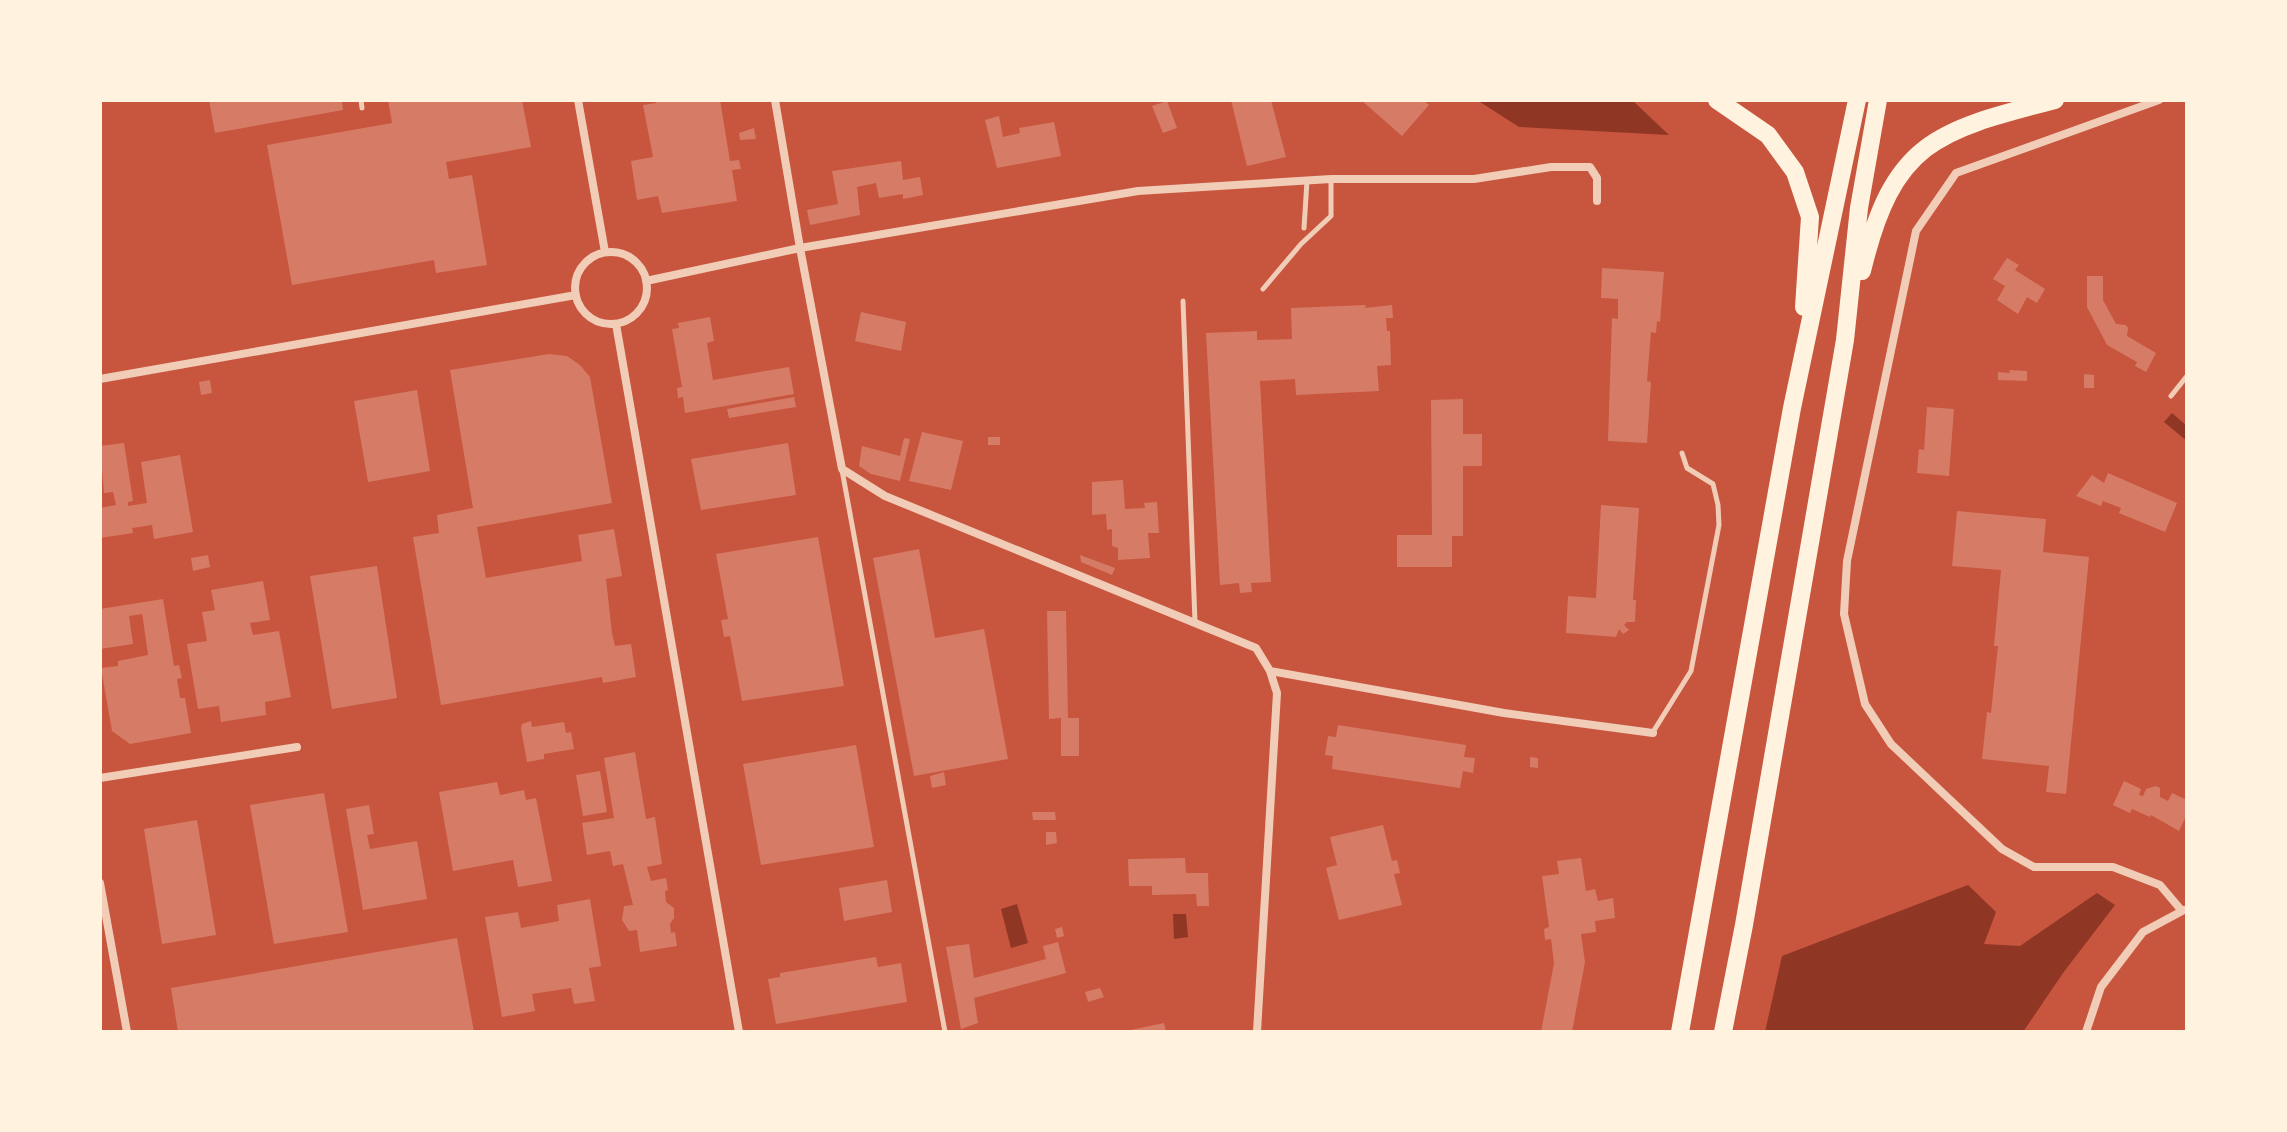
<svg xmlns="http://www.w3.org/2000/svg" width="2287" height="1132" viewBox="0 0 2287 1132" font-family="Roboto,sans-serif">
<style>
.water{fill:#8f3625}
.building{fill:#d67c66}
.lines{fill:none;stroke-linecap:round;stroke-linejoin:round}
.service{stroke:#f1ccb7;stroke-width:5}
.minor{stroke:#f1ccb7;stroke-width:8}
.primary{stroke:#fff3e0;stroke-width:18}
</style>
<rect width="100%" height="100%" fill="#c8553d"/>
<path class="water" d="M1477,100H1632L1669,135L1519,127Z
M2172,413L2187,426V441L2164,422Z
M1968,885L1996,912L1984,944L2020,946L2097,893L2115,905L2063,973L2023,1032H1765L1782,956Z
M1017,904L1028,943L1011,948L1001,909Z
M1186,914L1188,937L1174,939L1173,914Z"/>
<path class="building" d="M209,100H342L343,110L215,133Z
M388,100H522L531,147L446,162L449,179L472,175L487,265L436,273L434,260L292,285L267,145L392,123Z
M655,100H720L730,161L739,160L741,169L732,170L737,201L662,213L658,196L637,200L631,161L653,157L643,105L656,103Z
M1231,100H1271L1286,157L1247,166Z
M1361,100H1423L1429,105L1402,136Z
M1167,101L1177,128L1163,133L1152,106Z
M999,116L1003,137L1020,133L1019,128L1054,122L1061,156L997,168L985,120Z
M754,128L756,139L740,140L739,133Z
M901,161L903,180L920,177L923,195L903,199V194L879,198L876,183L857,187L860,215L810,225L807,210L838,204L832,171Z
M2007,258L2019,265L2015,270L2045,289L2037,303L2027,297L2018,314L1997,300L2005,286L1993,279Z
M1602,268L1664,272L1660,322L1657,321L1656,333L1651,332L1647,381L1651,382L1647,443L1608,441L1612,318L1618,319V299L1601,298Z
M2087,276H2103V300L2116,324L2126,325L2128,328L2127,336L2156,353L2146,372L2135,366L2137,362L2107,345L2087,307Z
M1366,305L1365,308L1392,305L1393,318H1386L1387,331H1390L1391,365L1377,366L1379,391L1296,395L1295,379L1260,381L1271,582L1251,583L1252,592L1240,593L1239,583L1220,585L1206,333L1257,331V340L1292,339L1291,308Z
M861,312L906,322L901,351L855,341Z
M710,317L714,341L707,343L713,380L789,367L794,394L685,413L683,397L678,398L677,388L682,387L672,329L679,328L678,323Z
M549,354L567,356L580,365L590,377L612,503L477,527L486,578L582,561L578,535L614,529L622,576L606,579L612,633L615,646L631,644L636,677L603,683L602,677L441,705L413,537L439,533L437,515L473,508L450,370Z
M2009,370L2027,371V381L1998,380V372L2010,373Z
M2084,374L2094,375V388H2084Z
M210,380L212,393L201,395L199,382Z
M417,390L430,471L368,482L354,401Z
M794,397L796,407L729,418L727,409Z
M1463,399V434H1482V466H1463V536H1452V567H1397V535H1432L1431,400Z
M1927,407L1954,409L1949,476L1917,473L1919,449L1924,450Z
M922,432L963,441L951,490L909,481Z
M988,437H1000V445H988Z
M904,438L910,439L900,481L871,474L859,466L862,446L900,456Z
M124,443L133,501L128,502V506L147,503L141,462L180,455L193,532L154,539L152,525L132,528L133,533L100,538V508L116,505L113,492L104,493L100,446Z
M788,443L796,495L701,510L691,459Z
M2108,473L2177,503L2165,532L2119,513L2121,508L2103,501L2101,506L2076,496L2092,475L2104,483Z
M1123,480L1125,509L1145,508L1144,503L1157,502L1159,533H1148L1150,558L1118,560V548L1112,546V529L1107,530L1106,514L1092,515V482Z
M1601,505L1639,508L1633,600H1636L1635,622H1627L1624,625L1629,630L1623,634L1619,629L1616,637L1566,633L1568,596L1596,598Z
M1957,511L2046,519L2043,552L2089,557L2066,794L2046,792L2049,766L1982,759L1987,712L1991,713L1998,646H1994L2001,570L1952,566Z
M818,537L844,686L742,701L730,636L724,637L721,620L728,619L716,554Z
M919,549L935,638L984,629L1008,759L914,776L873,558Z
M208,555L210,567L193,571L191,558Z
M1080,555L1115,568L1112,575L1081,562Z
M377,566L397,698L332,709L310,576Z
M263,581L270,620L250,623L253,635L279,631L291,697L265,702L266,715L221,722L219,706L198,709L187,644L207,641L202,612L215,610L211,590Z
M163,599L174,666L179,665L182,678L177,679L180,698H185L191,733L130,744L112,731L101,668L118,666V661L148,655L143,619L142,614L129,616L133,644L100,649V609Z
M1047,611H1066L1068,718H1079V756H1061V718L1049,719Z
M531,721L532,727L564,722L566,733L571,732L574,749L544,754V759L527,762L521,729L522,724Z
M1338,725L1466,745L1464,757L1475,758L1473,773L1463,771L1460,788L1332,769L1333,756L1325,755L1328,736L1336,737Z
M856,745L874,847L761,865L743,764Z
M635,752L646,819L655,817L662,864L647,867L651,881L666,878L668,890L665,891L666,902L674,908V918L670,924L671,933L675,932L677,946L640,952L637,930L629,931L622,920L624,906L633,905L623,864L613,866L610,851L587,855L582,823L614,818L604,758Z
M1530,757L1538,758V768L1530,767Z
M600,771L607,812L583,816L576,775Z
M944,772L946,785L932,788L930,776Z
M2124,781L2141,789L2139,795L2143,796L2146,789L2156,786L2160,788V797L2168,801L2172,793L2187,800V814L2179,831L2151,815L2150,817L2132,809L2130,813L2113,805Z
M497,782L500,795L524,790L526,800L536,798L552,881L518,887L513,860L453,871L439,792Z
M324,793L348,932L274,944L250,805Z
M369,805L374,834L367,835L370,849L417,841L427,899L363,910L346,809Z
M1032,812H1055L1056,820H1033Z
M197,820L216,935L162,944L144,829Z
M1383,825L1392,861L1397,860L1400,873L1394,874L1402,905L1339,920L1326,868L1337,865L1330,837Z
M1046,832H1056L1057,843L1046,845Z
M1185,858L1186,873H1208L1209,906H1197L1196,894L1152,895V886H1129L1128,859Z
M1581,858L1586,891L1595,889L1598,901L1613,898L1615,918L1595,921L1596,932L1581,934L1585,962L1572,1032H1541L1554,963L1551,939L1545,940L1544,929L1549,927L1542,876L1559,874L1557,861Z
M887,880L892,912L844,921L839,888Z
M590,899L601,966L589,968L595,1001L574,1004L571,988L532,994L535,1011L502,1017L485,917L518,912L521,928L559,921L557,905Z
M1062,927L1064,936L1057,938L1055,929Z
M457,938L474,1032H178L171,988Z
M1058,942L1066,973L974,998L978,1023L961,1029L946,947L969,944L974,978L1046,959L1043,946Z
M876,957L878,967L901,963L907,1002L776,1024L768,979L780,977V973Z
M1100,988L1104,997L1088,1002L1085,992Z
M1164,1023L1166,1032H1126V1031Z"/>
<g class="lines">
<path class="service" d="M361,100L362,108
M1304,228L1307,181
M1263,289L1301,244L1331,216V179
M1183,301L1195,622
M2171,396L2187,376
M842,470L945,1032
M1653,732L1691,671L1719,525L1718,505L1713,484L1687,468L1682,453"/>
<path class="minor" d="M578,100L605,252
M775,100L800,248L842,469L885,496L1256,648L1270,671L1504,713L1653,733
M2159,100L1956,173L1916,231L1847,561L1844,614L1865,704L1891,744L2002,849L2034,867H2113L2160,885L2182,911
M575 288a36 36 0 1 1 72 0a36 36 0 1 1-72 0Z
M646,281L800,248L1138,191L1331,179H1474L1551,167H1590L1597,178V201
M616,324L739,1032
M100,379L576,295
M100,778L297,747
M100,883L127,1032
M1257,1032L1277,693L1270,671
M2086,1032L2101,987L2143,932L2184,910"/>
<path class="primary" d="M1717,100L1768,135L1795,172L1810,217L1804,307
M1862,271C1893,142 1935,131 2055,100
M1680,1032L1792,408L1857,100
M1723,1032L1744,925L1845,340L1859,208L1878,100"/>
</g>
<rect width="2287" height="1132" fill="none" stroke="#fff3e0" stroke-width="204"/>
</svg>
